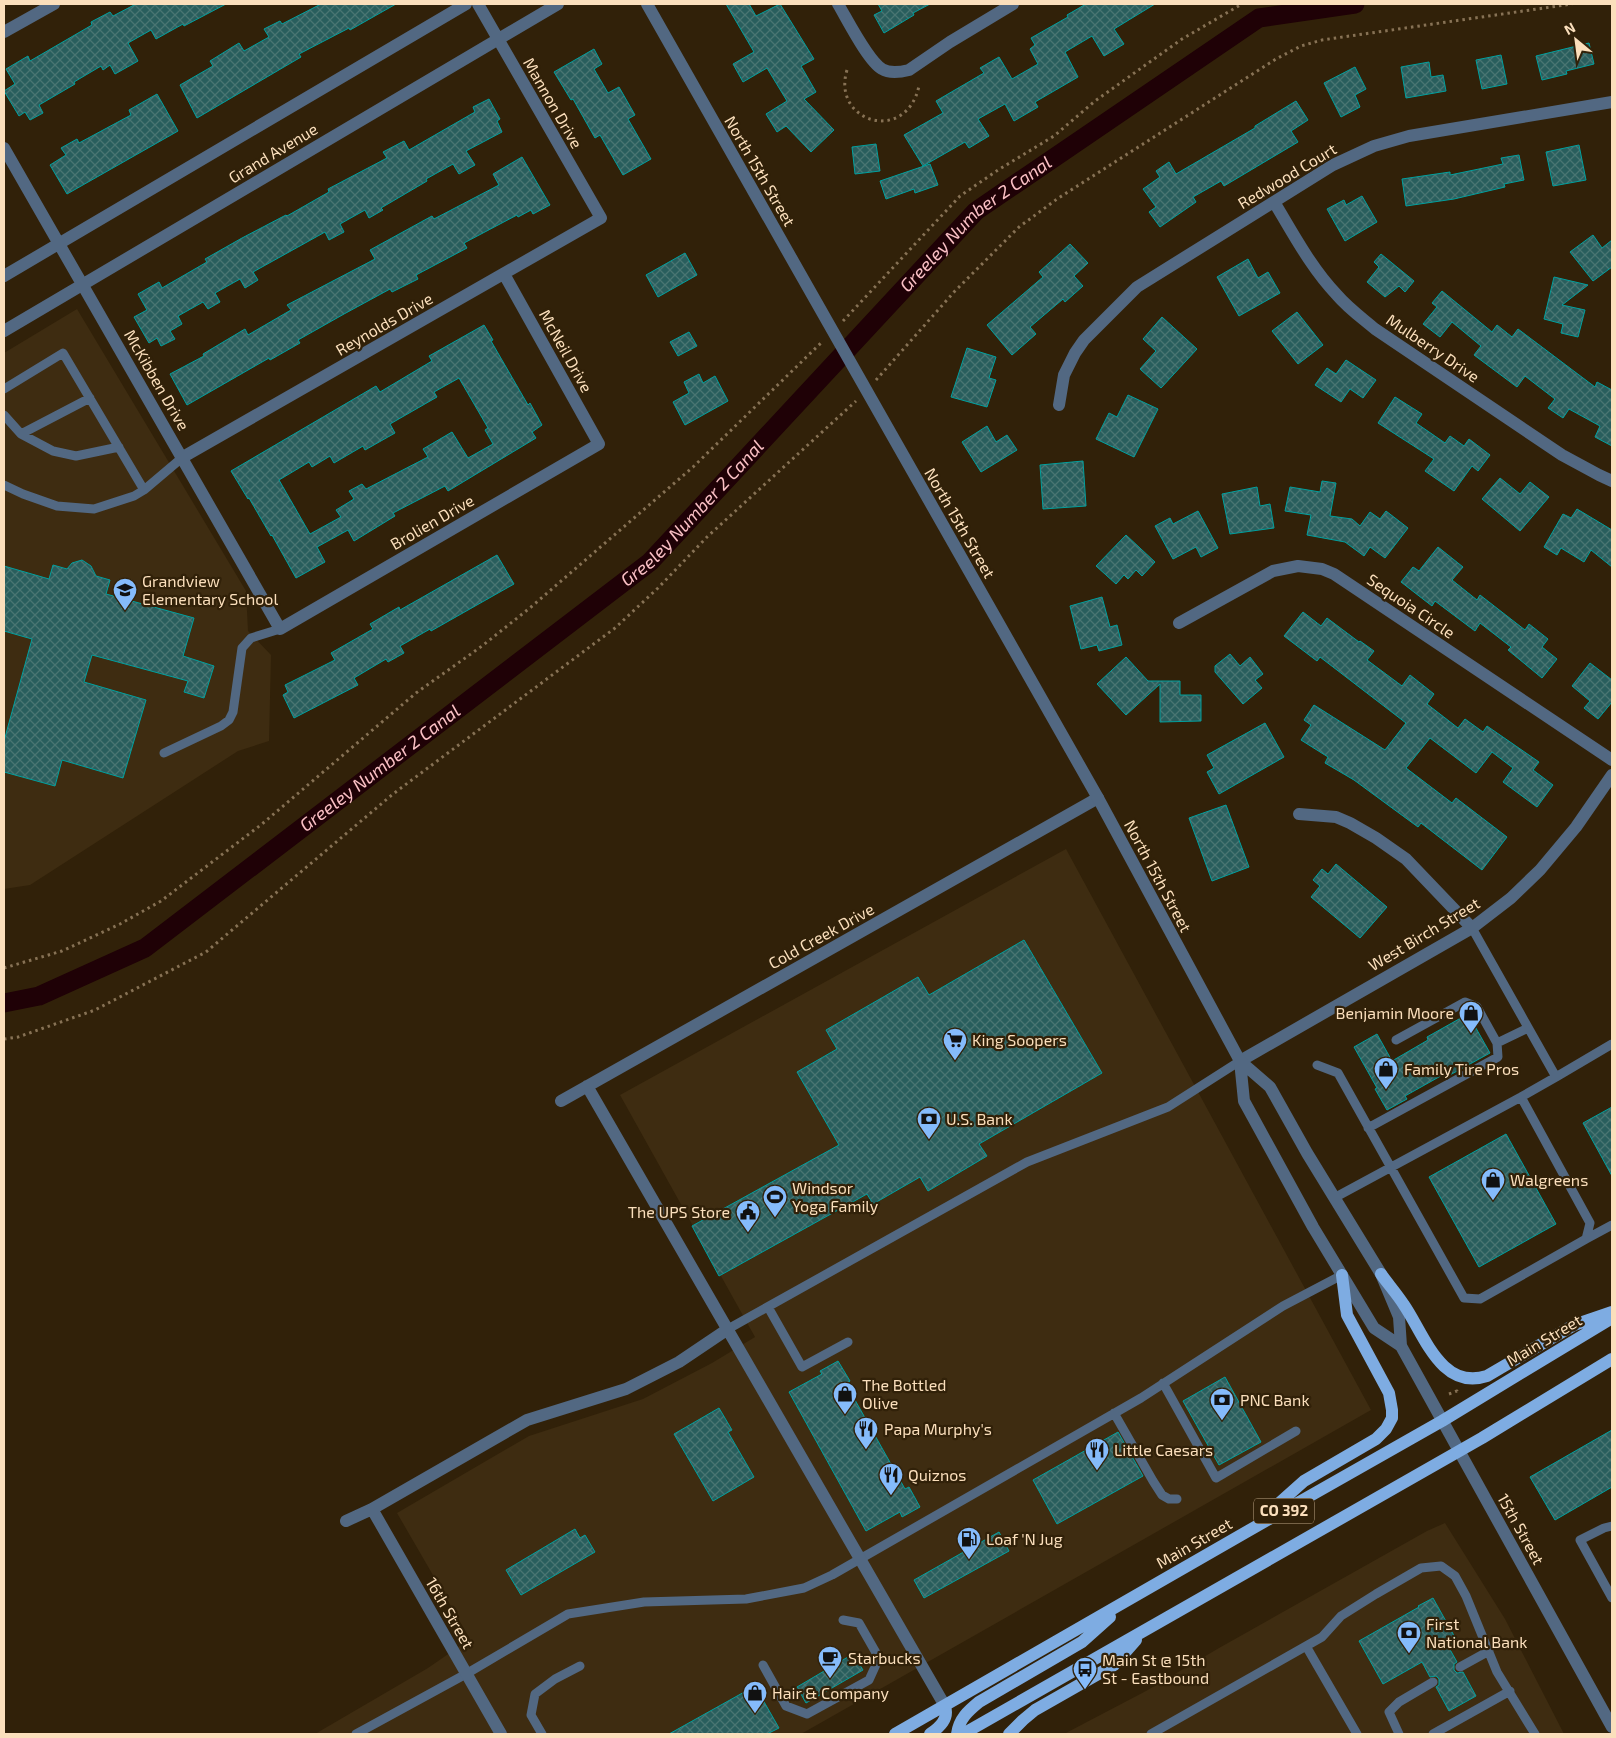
<svg xmlns="http://www.w3.org/2000/svg" width="1616" height="1738" viewBox="0 0 1616 1738" font-family="'Exo 2',sans-serif">
<style>
.built{fill:#3e2c11}
.lines{fill:none;stroke-linecap:round;stroke-linejoin:round}
.canal{stroke:#1f0106;stroke-width:19}
.building{fill:url(#building-cross-hatch);stroke:#01a09e;fill-rule:evenodd}
.path{stroke:#877255;stroke-width:3;stroke-dasharray:2.5 4;stroke-linecap:butt}
.service{stroke:#526882;stroke-width:9}
.minor{stroke:#526882;stroke-width:12}
.tertiary{stroke:#526882;stroke-width:12}
.primary{stroke:#7eace2;stroke-width:12}
.labels{text-anchor:middle;stroke-width:4.5;stroke-linejoin:round;paint-order:stroke}
.shield{fill:#312109;stroke:#bea686;stroke-width:1}
.shield-label{font-size:15px;font-weight:bold;fill:#fbdfbc}
.street-label{font-size:16px;fill:#fbdfbc;stroke:#312109}
.poi-label{font-size:16px;fill:#fbdfbc;stroke:#312109;text-anchor:start}
.water-label{font-size:18px;font-style:italic;fill:#fbc0c5;stroke:#312109}
</style>
<defs>
<pattern id="building-cross-hatch" width="8" height="8" patternUnits="userSpaceOnUse" patternTransform="scale(1.25)"><rect width="8" height="8" fill="#295e5d"/><path d="M0 0l8 8M0 8l8-8" fill="none" stroke="#497572"/></pattern>
</defs>
<rect width="100%" height="100%" fill="#312109"/>
<path class="built" d="M77,309L246,591L248,631L271,655L269,741L238,751L30,885L4,889V353Z
M1066,849L1371,1410L801,1734H315L428,1668L470,1639L397,1513L529,1436L643,1399L712,1363L755,1337L620,1095Z
M1445,1523L1505,1619L1564,1734H1064L1146,1691L1219,1648L1427,1531Z"/>
<g class="lines">
<path class="canal" id="s1" d="M4,1003L39,996L145,948L650,562L976,211L1259,18L1355,4"/>
</g>
<path class="building" d="M136,4H226L184,26L183,24L156,39L151,30L128,43L138,61L115,74L110,65L103,70L101,66L74,82L75,84L39,105L43,113L30,120L25,112L19,116L4,91L15,84L6,69L28,56L30,61L92,25L91,22L110,12L113,16Z
M321,4H396L350,30L349,28L299,54L301,57L197,118L180,85L213,66L210,61L239,43L244,51L269,37L264,29L280,21L282,24Z
M726,4H749L756,16L780,4L814,59L801,66L816,92L804,99L834,130L811,152L786,126L777,132L766,114L787,101L767,68L743,82L733,64L754,52Z
M878,4H930L913,13L914,15L884,33L874,15L882,11Z
M1086,4H1155L1114,29L1124,44L1104,56L1092,36L1065,52L1078,77L1035,102L1038,107L1014,121L1005,104L978,119L989,136L969,148L965,142L923,166L904,135L943,113L936,101L984,73L980,68L999,57L1012,79L1038,64L1030,49L1035,45L1031,38L1068,17L1067,15Z
M1589,43L1594,64L1566,71L1567,74L1542,80L1536,56Z
M594,49L602,64L594,69L608,93L619,87L635,115L628,119L651,159L623,175L600,135L595,138L573,99L571,100L554,72Z
M1501,55L1507,84L1482,89L1476,60Z
M1429,62L1431,77L1443,75L1446,91L1406,98L1401,67Z
M1355,67L1366,89L1355,95L1360,107L1341,117L1324,83Z
M157,94L178,131L67,194L50,165L66,155L61,148L77,139L79,143L131,115L129,110Z
M489,99L500,119L497,121L502,132L466,151L475,165L459,174L453,164L426,179L427,181L381,208L383,210L369,218L365,210L340,224L344,232L329,240L325,232L253,272L258,280L245,288L240,279L215,293L220,302L208,309L203,302L178,316L182,324L170,331L175,339L161,346L157,338L149,343L134,317L147,310L138,294L159,282L162,288L207,262L205,259L242,238L286,215L287,216L329,192L328,189L387,158L383,152L404,141L409,150L475,112L473,107Z
M1296,101L1308,120L1291,131L1298,142L1224,186L1221,181L1193,197L1196,202L1160,227L1149,212L1156,207L1143,189L1160,177L1156,171L1169,162L1176,174L1255,128V126Z
M876,144L880,171L855,174L852,147Z
M1579,145L1586,180L1553,186L1546,152Z
M1519,155L1524,180L1504,184L1505,187L1454,199L1406,206L1402,179L1450,172V175L1503,164L1501,158Z
M522,157L550,205L533,214L531,210L518,217L517,215L464,243L467,248L416,275L418,279L392,292L390,289L344,314L298,340L300,343L270,360L269,358L187,405L170,374L204,356L203,354L245,329L248,335L291,310L287,305L375,259L370,250L432,216L434,219L499,185L493,174Z
M930,164L938,185L915,193L914,189L886,199L880,181Z
M1362,196L1377,222L1345,241L1327,209L1344,200L1346,205Z
M1593,235L1602,248L1612,240V267L1593,281L1570,252Z
M1070,244L1088,263L1074,276L1083,286L1065,302L1063,299L1030,327L1036,334L1012,355L987,325L1043,277L1039,272Z
M685,253L697,275L658,297L646,275Z
M1381,254L1414,281L1405,292L1399,286L1385,297L1367,282L1379,267L1374,262Z
M1248,259L1258,278L1268,272L1280,293L1239,316L1217,277Z
M1554,277L1588,285L1562,305L1585,310L1578,337L1561,333L1563,324L1544,319Z
M1442,291L1492,332L1497,325L1512,337L1518,329L1595,387L1597,382L1612,390V446L1595,437L1600,426L1569,409L1563,418L1548,408L1555,399L1525,376L1517,387L1474,355L1481,346L1452,322L1440,337L1423,324L1437,307L1432,303Z
M1297,312L1323,345L1298,364L1272,331Z
M1162,317L1197,349L1161,388L1140,369L1156,351L1143,339Z
M484,325L493,340L491,341L528,405L530,403L542,425L532,432L536,438L448,491L445,486L393,513L395,516L354,541L348,530L317,547L325,562L296,578L272,535L271,536L249,498L248,499L231,471L376,386L380,392L432,361L429,356ZM459,378L488,428L485,430L493,444L468,458L452,432L423,449L428,457L366,489L362,484L349,491L354,499L336,510L341,517L310,534L279,480L309,462L312,467L330,456L334,463L363,446L365,450L395,433L390,424L437,397L434,392Z
M689,332L697,346L678,356L670,342Z
M967,348L996,357L989,378L996,380L987,407L951,397Z
M1346,360L1376,380L1363,398L1350,389L1341,402L1315,385L1327,368L1336,374Z
M699,374L703,383L715,376L728,401L685,425L673,402L689,393L684,382Z
M1128,395L1158,409L1134,457L1096,439L1109,413L1117,417Z
M1395,397L1422,414L1416,423L1445,443L1450,436L1464,446L1469,439L1490,455L1478,471L1472,466L1454,491L1425,471L1434,459L1378,423Z
M987,426L996,442L1007,435L1017,450L981,472L962,442Z
M1083,461L1086,506L1043,509L1040,465Z
M1500,478L1520,494L1530,482L1549,497L1520,531L1482,499Z
M1322,481L1336,483L1330,516L1352,519L1360,526L1370,512L1380,519L1386,511L1408,528L1385,558L1370,547L1364,556L1345,542L1307,535L1311,515L1285,511L1290,487L1320,492Z
M1257,487L1260,506L1270,504L1274,528L1230,534L1222,494Z
M1577,509L1612,530V567L1591,550L1584,562L1561,548L1557,555L1544,547L1563,514L1571,518Z
M1198,511L1218,548L1201,557L1196,547L1173,559L1155,526L1170,518L1173,524Z
M1126,535L1155,562L1142,576L1136,570L1128,579L1124,575L1116,584L1096,566Z
M1438,547L1463,567L1452,580L1477,600L1480,595L1525,630L1529,624L1548,639L1542,647L1557,659L1542,678L1508,650L1511,647L1480,623L1475,631L1435,601L1432,606L1401,582L1413,567L1419,571Z
M497,555L514,584L431,631L430,629L400,646L404,653L388,662L386,659L354,678L358,685L294,718L283,695L288,692L285,685L335,660L331,653L373,629L370,624L399,607L400,610Z
M82,560L91,566L96,576L110,580L106,594L194,618L183,656L214,666L204,698L184,692L188,681L92,655L84,682L146,700L123,778L62,760L55,786L4,772V741L32,639L4,631V566L49,579L53,565L67,569L72,563Z
M1102,597L1110,627L1117,625L1122,645L1099,651L1097,645L1081,649L1070,606Z
M1303,612L1321,626L1327,618L1359,642L1360,641L1374,651L1367,660L1402,686L1410,675L1434,694L1427,704L1458,728L1465,719L1483,732L1487,726L1539,762L1533,770L1553,785L1537,807L1503,782L1513,768L1492,752L1476,773L1430,738L1406,768L1452,803L1456,798L1507,837L1482,870L1421,823L1418,827L1354,780L1325,763L1328,757L1301,740L1311,725L1304,720L1314,705L1385,750L1406,723L1320,657L1317,661L1284,636Z
M1230,654L1240,666L1250,657L1263,674L1255,680L1262,688L1243,704L1215,672V666Z
M1126,657L1148,681H1180V695H1201V721L1160,722V684L1126,715L1097,684Z
M1590,663L1612,680V702L1598,719L1584,708L1590,701L1572,686Z
M1265,723L1284,757L1219,794L1207,772L1214,768L1207,755Z
M1226,805L1249,867L1212,881L1189,818Z
M1336,864L1387,907L1360,938L1311,897L1320,886L1313,880L1322,869L1328,874Z
M1024,940L1102,1073L979,1144L987,1156L928,1191L920,1177L873,1204L867,1194L719,1276L692,1226L839,1145L797,1072L837,1049L826,1030L918,977L929,995Z
M1468,1014L1490,1053L1448,1076L1446,1073L1405,1096L1407,1099L1387,1110L1375,1089L1377,1088L1354,1047L1377,1034L1392,1061L1428,1040L1427,1037Z
M1612,1107V1176L1583,1123Z
M1506,1134L1556,1224L1479,1267L1429,1177Z
M838,1361L850,1381L846,1384L905,1489L909,1487L920,1507L902,1517L900,1512L866,1531L789,1392L822,1374L820,1371Z
M1225,1377L1261,1442L1219,1465L1183,1401Z
M719,1408L732,1430L728,1432L754,1477L713,1501L674,1434Z
M1612,1430V1487L1555,1520L1530,1477Z
M1118,1432L1143,1476L1057,1524L1033,1480Z
M575,1529L580,1538L585,1535L595,1552L521,1595L506,1570Z
M999,1532L1009,1551L924,1598L914,1580Z
M1433,1598L1457,1641L1448,1646L1457,1662L1454,1664V1670L1457,1673L1463,1672L1476,1696L1449,1711L1436,1687L1439,1685V1679L1436,1676L1430,1677L1422,1662L1383,1684L1359,1641L1419,1607L1418,1606Z
M853,1654L863,1670L806,1703L797,1687Z
M755,1686L779,1728L767,1734H669Z"/>
<g class="lines">
<path class="path" d="M847,70C831,122 906,145 919,86
M843,321L960,196L998,170L1054,136L1095,101L1182,39L1242,4
M876,380L954,292L1019,227L1057,199L1276,59L1301,46L1322,40L1572,4
M4,968L62,951L120,924L161,901L262,824L416,693L482,646L531,607L693,467L823,341
M4,1039L18,1037L95,1010L206,952L393,794L615,628L658,588L707,537L856,401
M1449,1394L1457,1391L1458,1393"/>
<path class="service" d="M4,389L63,353L144,490
M4,415L21,434L53,451L76,456L119,447
M21,434L90,398
M4,485L23,494L57,506L94,509L134,496L144,490L183,457
M164,753L221,726L229,720L233,712L242,648L251,638L280,629
M1396,1040L1465,1002L1477,1007L1497,1043L1528,1028
M1317,1065L1338,1073L1464,1298L1480,1299L1586,1239L1590,1223L1521,1097
M1556,1077L1612,1044
M1368,1128L1498,1057L1497,1043
M1334,1198L1521,1097L1556,1077L1472,928
M1586,1239L1612,1225
M768,1307L802,1367L848,1342
M728,1329L1027,1162L1168,1107L1240,1061
M1163,1383L1216,1478L1296,1431
M1114,1413L1153,1481L1162,1495L1169,1499H1177
M1612,1526L1604,1528L1580,1540L1612,1598
M1306,1646L1357,1734
M763,1665L786,1706L807,1714L869,1680L879,1658L859,1623L843,1620
M1460,1667L1489,1651
M356,1734L466,1674L568,1614L644,1602L746,1599L804,1588L832,1575L1141,1398L1283,1306L1342,1275
M542,1734L531,1715L535,1694L555,1679L580,1666
M1151,1734L1322,1637L1341,1616L1376,1594L1421,1568L1441,1566L1455,1576L1466,1596L1497,1672L1535,1734
M1399,1734L1389,1712L1399,1702L1433,1682
M1433,1734L1510,1691"/>
<path class="minor" d="M838,4C847,19 868,61 882,69C890,74 901,72 909,70L950,42L1013,4
M4,32L54,4
M4,148L280,629L599,444L504,274
M1274,202C1293,233 1311,268 1337,295C1348,308 1362,318 1375,329L1562,455L1599,475L1612,481
M4,276L466,4
M4,331L558,4
M1059,405L1064,375L1075,353L1084,340L1137,287L1333,165L1374,146L1409,136L1612,102
M183,457L601,218L478,4
M1179,623L1273,571L1298,566L1322,569L1334,574L1612,760
M1299,814L1336,817L1350,823L1376,838L1406,859L1472,928
M1240,1061L1472,928L1511,898L1540,870L1576,827L1612,775
M587,1086L945,1706
M561,1101L1098,798
M372,1509L501,1734
M346,1521L372,1509L527,1420L626,1389L679,1362L728,1329"/>
<path class="tertiary" d="M647,4L1098,798L1240,1061L1270,1087L1307,1153L1381,1274L1399,1317L1401,1346L1612,1727
M1240,1061L1244,1101L1313,1227L1374,1328L1401,1346"/>
<path class="primary" d="M1381,1274C1388,1284 1397,1294 1404,1305C1424,1334 1441,1391 1487,1376L1574,1325L1612,1312
M1268,1513L1304,1481L1376,1439L1386,1429L1392,1418V1410L1389,1393L1347,1315L1342,1275
M895,1734L1248,1531L1442,1421L1612,1318
M930,1734C940,1727 949,1719 945,1706
M957,1734C959,1719 968,1711 979,1702L1082,1642L1110,1617
M963,1734L1482,1438L1612,1359
M1009,1734L1023,1720L1035,1710L1114,1665L1136,1640"/>
</g>
<defs>
<symbol id="school-pin" viewBox="-11 -11 22 30"><path d="M0 17L-7.5 6A9.5 9.5 0 1 1 7.5 6Z" fill="#85bbfb" stroke="#312109"/><path d="M0-5L7-2L0 1L-7-2ZM-4 1L0 2.5L4 1V4Q0 6-4 4Z" fill="#111"/></symbol>
<symbol id="shop-pin" viewBox="-11 -11 22 30"><path d="M0 17L-7.5 6A9.5 9.5 0 1 1 7.5 6Z" fill="#85bbfb" stroke="#312109"/><path d="M-5-2.5h2.3a2.7 3.5 0 0 1 5.4 0H5L5.5 6h-11ZM-1.5-2.5h3a1.5 2.3 0 0 0-3 0Z" fill="#111"/></symbol>
<symbol id="supermarket-pin" viewBox="-11 -11 22 30"><path d="M0 17L-7.5 6A9.5 9.5 0 1 1 7.5 6Z" fill="#85bbfb" stroke="#312109"/><path d="M-6-5.5h2.5l.6 2H6L4.5 2H-2.5L-4.4-4H-6ZM-1.5 3.2a1.3 1.3 0 1 0 .1 0ZM3 3.2a1.3 1.3 0 1 0 .1 0Z" fill="#111"/></symbol>
<symbol id="bank-pin" viewBox="-11 -11 22 30"><path d="M0 17L-7.5 6A9.5 9.5 0 1 1 7.5 6Z" fill="#85bbfb" stroke="#312109"/><path d="M-6-4H6V4H-6ZM0-2.3a2.3 2.3 0 1 0 0 4.6a2.3 2.3 0 1 0 0-4.6Z" fill="#111"/></symbol>
<symbol id="stadium-pin" viewBox="-11 -11 22 30"><path d="M0 17L-7.5 6A9.5 9.5 0 1 1 7.5 6Z" fill="#85bbfb" stroke="#312109"/><path d="M0-5a6.5 5 0 1 0 0 10a6.5 5 0 1 0 0-10ZM-3.5-1.8h7v3.6h-7Z" fill="#111"/></symbol>
<symbol id="civic-pin" viewBox="-11 -11 22 30"><path d="M0 17L-7.5 6A9.5 9.5 0 1 1 7.5 6Z" fill="#85bbfb" stroke="#312109"/><path d="M-.6-6.5H3V-4.5H.6V-3L4-1V1h2V6H-6V1h2V-1L-.6-3ZM-1.2 2.5V6h2.4V2.5Z" fill="#111"/></symbol>
<symbol id="restaurant-pin" viewBox="-11 -11 22 30"><path d="M0 17L-7.5 6A9.5 9.5 0 1 1 7.5 6Z" fill="#85bbfb" stroke="#312109"/><path d="M-5-6h1v4h1v-4h1v4h1v-4h1v5L-1.5 .5V6h-2V.5L-5-1ZM5-6V6H3V1.5H1.5Q1.5-4 5-6Z" fill="#111"/></symbol>
<symbol id="fuel-pin" viewBox="-11 -11 22 30"><path d="M0 17L-7.5 6A9.5 9.5 0 1 1 7.5 6Z" fill="#85bbfb" stroke="#312109"/><path d="M-5.5-6h7V0h2V4h1.3V-2.5L3-4.5l.8-.8L6-3V5H2.5V1h-1V6h-7ZM-4.2-4.7v3.2H.2V-4.7Z" fill="#111"/></symbol>
<symbol id="cafe-pin" viewBox="-11 -11 22 30"><path d="M0 17L-7.5 6A9.5 9.5 0 1 1 7.5 6Z" fill="#85bbfb" stroke="#312109"/><path d="M-5.5-4.5H6V0H3Q3 3.5 0 3.5H-2.5Q-5.5 3.5-5.5 0ZM3-3.2v2h1.7v-2ZM-6 4.5H4V6H-6Z" fill="#111"/></symbol>
<symbol id="bus-pin" viewBox="-11 -11 22 30"><path d="M0 17L-7.5 6A9.5 9.5 0 1 1 7.5 6Z" fill="#85bbfb" stroke="#312109"/><path d="M-5-6H5V4H4V6H2V4H-2V6H-4V4H-5ZM-3.5-4V0h7V-4ZM-3.5 1.2v1.5H-2V1.2ZM2 1.2v1.5H3.5V1.2Z" fill="#111"/></symbol>
</defs>
<g fill-rule="evenodd">
<use href="#school-pin" x="111" y="576" width="28" height="38"/>
<use href="#shop-pin" x="1457" y="999" width="28" height="38"/>
<use href="#supermarket-pin" x="941" y="1026" width="28" height="38"/>
<use href="#shop-pin" x="1372" y="1055" width="28" height="38"/>
<use href="#bank-pin" x="915" y="1105" width="28" height="38"/>
<use href="#shop-pin" x="1479" y="1166" width="28" height="38"/>
<use href="#stadium-pin" x="761" y="1183" width="28" height="38"/>
<use href="#civic-pin" x="734" y="1198" width="28" height="38"/>
<use href="#shop-pin" x="831" y="1380" width="28" height="38"/>
<use href="#bank-pin" x="1208" y="1386" width="28" height="38"/>
<use href="#restaurant-pin" x="852" y="1415" width="28" height="38"/>
<use href="#restaurant-pin" x="1083" y="1436" width="28" height="38"/>
<use href="#restaurant-pin" x="877" y="1461" width="28" height="38"/>
<use href="#fuel-pin" x="955" y="1525" width="28" height="38"/>
<use href="#bank-pin" x="1395" y="1619" width="28" height="38"/>
<use href="#cafe-pin" x="816" y="1644" width="28" height="38"/>
<use href="#bus-pin" x="1071" y="1655" width="28" height="38"/>
<use href="#shop-pin" x="741" y="1679" width="28" height="38"/>
</g>
<g class="labels">
<rect class="shield" x="1254" y="1498.5" width="60" height="25" rx="4"/>
<g class="shield-label">
<text x="1284" y="1516">CO 392</text>
</g>
<g class="street-label">
<text transform="translate(553 103) rotate(60)" y="6">Mannon Drive</text>
<text transform="translate(273 153) rotate(-31)" y="6">Grand Avenue</text>
<text transform="translate(760 171) rotate(60)" y="6">North 15th Street</text>
<text transform="translate(1287 176) rotate(-31)" y="6">Redwood Court</text>
<text transform="translate(384 324) rotate(-30)" y="6">Reynolds Drive</text>
<text transform="translate(1433 348) rotate(34)" y="6">Mulberry Drive</text>
<text transform="translate(566 351) rotate(61)" y="6">McNeil Drive</text>
<text transform="translate(157 380) rotate(60)" y="6">McKibben Drive</text>
<text transform="translate(432 522) rotate(-30)" y="6">Brolien Drive</text>
<text transform="translate(960 523) rotate(60)" y="6">North 15th Street</text>
<text transform="translate(1411 606) rotate(34)" y="6">Sequoia Circle</text>
<text transform="translate(1158 876) rotate(62)" y="6">North 15th Street</text>
<text transform="translate(1424 934) rotate(-31)" y="6">West Birch Street</text>
<text transform="translate(821 936) rotate(-29)" y="6">Cold Creek Drive</text>
<text transform="translate(1544 1340) rotate(-31)" y="6">Main Street</text>
<text transform="translate(1521 1529) rotate(61)" y="6">15th Street</text>
<text transform="translate(1194 1543) rotate(-30)" y="6">Main Street</text>
<text transform="translate(450 1613) rotate(60)" y="6">16th Street</text>
</g>
<g class="poi-label">
<text x="142" y="587">Grandview<tspan x="142" dy="18">Elementary School</tspan></text>
<text x="1454" y="1019" text-anchor="end">Benjamin Moore</text>
<text x="972" y="1046">King Soopers</text>
<text x="1404" y="1075">Family Tire Pros</text>
<text x="946" y="1125">U.S. Bank</text>
<text x="1510" y="1186">Walgreens</text>
<text x="792" y="1194">Windsor<tspan x="792" dy="18">Yoga Family</tspan></text>
<text x="730" y="1218" text-anchor="end">The UPS Store</text>
<text x="862" y="1391">The Bottled<tspan x="862" dy="18">Olive</tspan></text>
<text x="1240" y="1406">PNC Bank</text>
<text x="884" y="1435">Papa Murphy's</text>
<text x="1114" y="1456">Little Caesars</text>
<text x="908" y="1481">Quiznos</text>
<text x="986" y="1545">Loaf 'N Jug</text>
<text x="1426" y="1630">First<tspan x="1426" dy="18">National Bank</tspan></text>
<text x="848" y="1664">Starbucks</text>
<text x="1102" y="1666">Main St @ 15th<tspan x="1102" dy="18">St - Eastbound</tspan></text>
<text x="772" y="1699">Hair &amp; Company</text>
</g>
<g class="water-label">
<text dy="6" stroke="none"><textPath href="#s1" startOffset="1258">Greeley Number 2 Canal</textPath></text>
<text dy="6" stroke="none"><textPath href="#s1" startOffset="852">Greeley Number 2 Canal</textPath></text>
<text dy="6" stroke="none"><textPath href="#s1" startOffset="448">Greeley Number 2 Canal</textPath></text>
</g>
</g>
<rect width="1616" height="1738" fill="none" stroke="#fbdfbc" stroke-width="10"/>
<g transform="translate(1576 40) rotate(331)" stroke="#312109" stroke-width="4" paint-order="stroke">
<path d="M0-4L9 19L0 12L-9 19Z" fill="#fbdfbc"/>
<text y="-8" font-size="14" font-weight="bold" text-anchor="middle" fill="#fbdfbc">N</text>
</g>
</svg>
